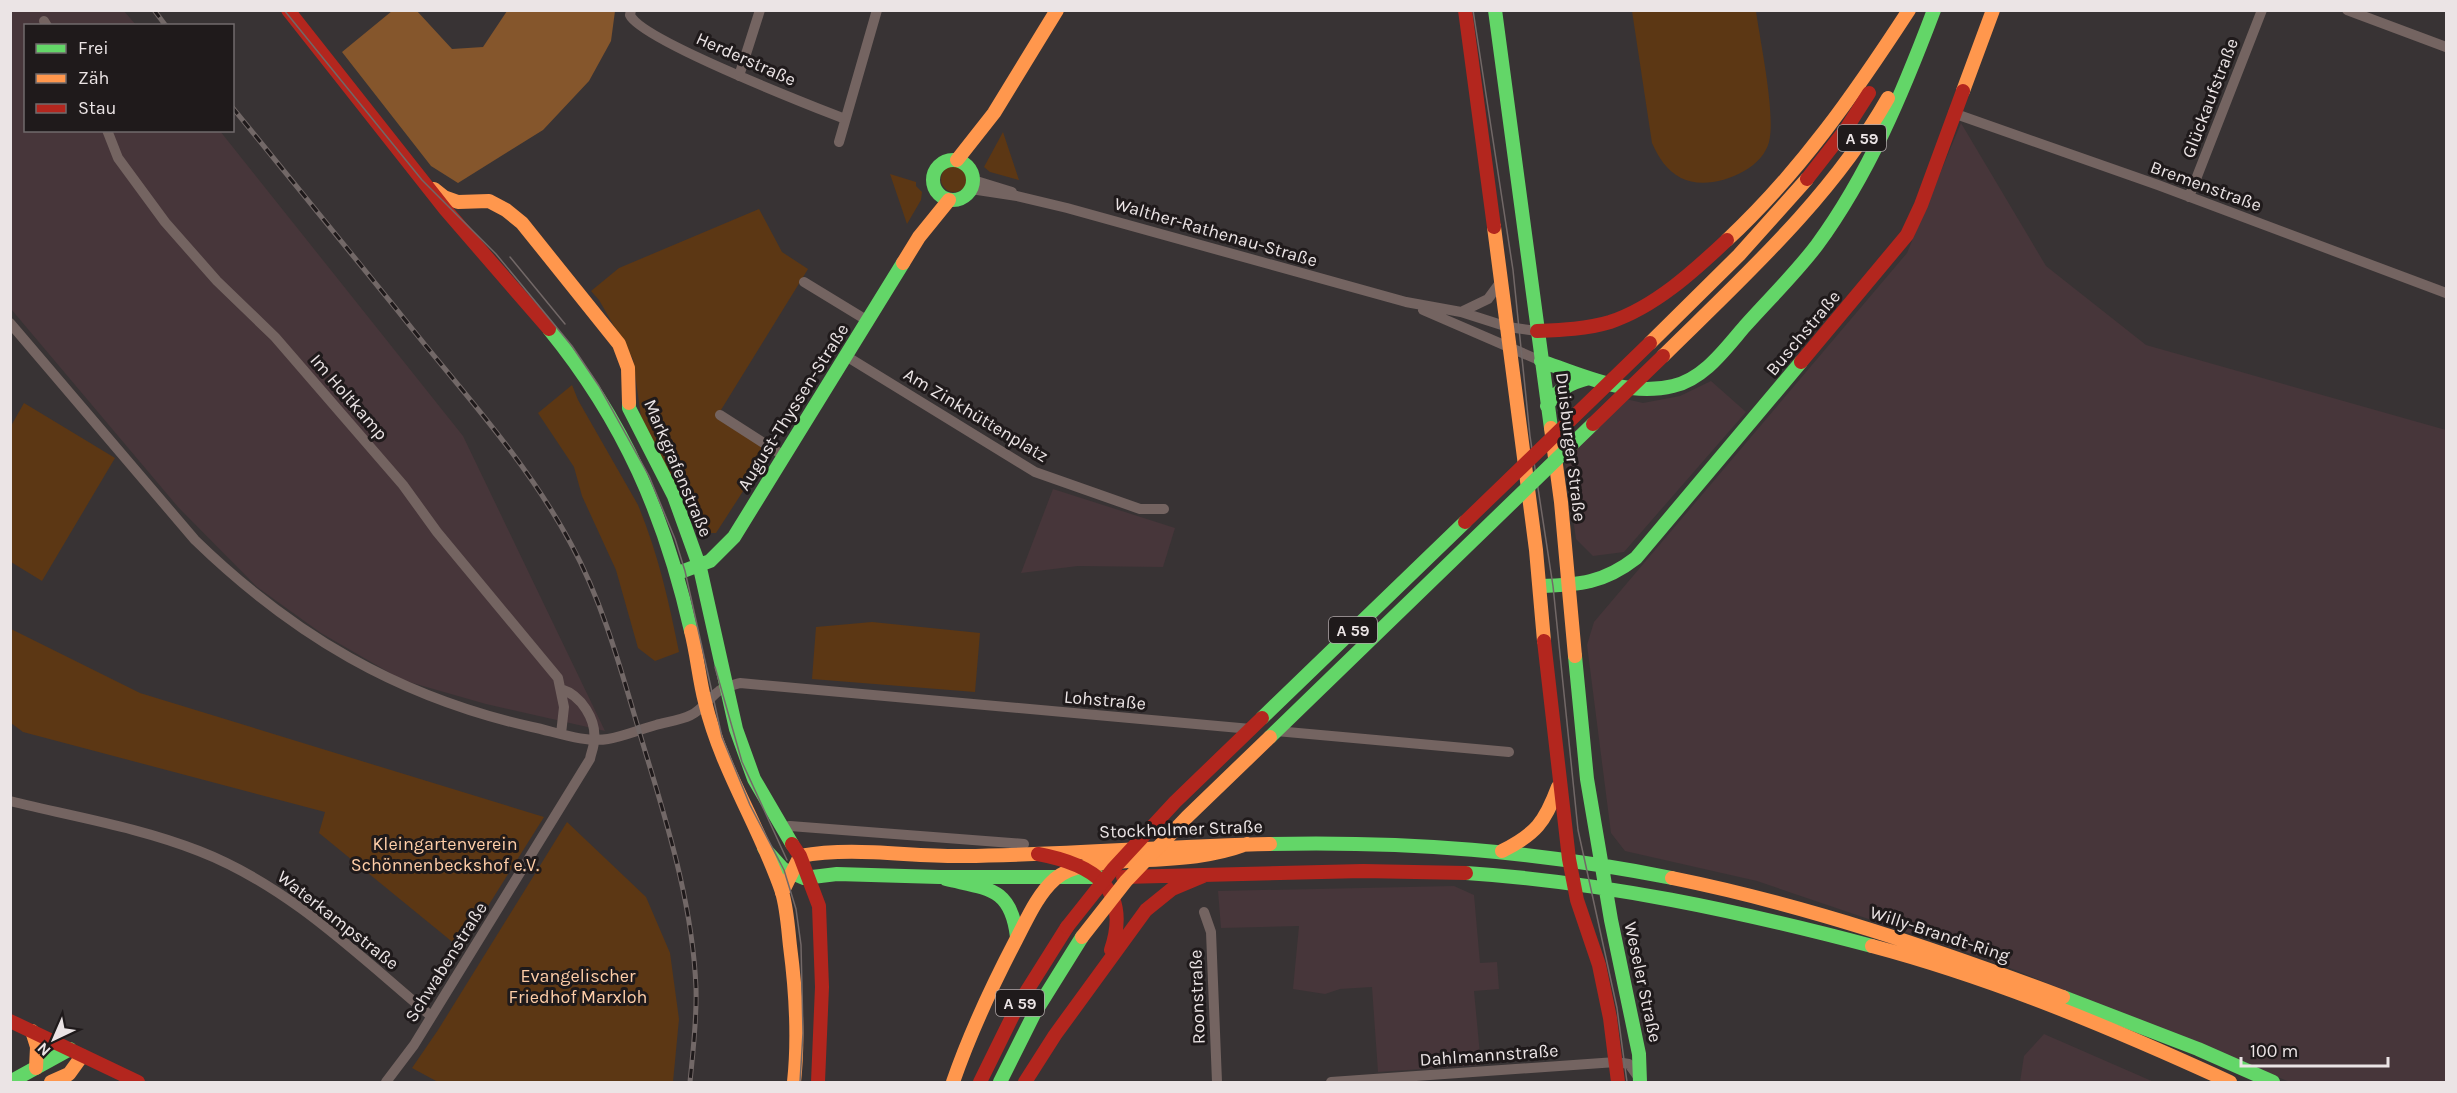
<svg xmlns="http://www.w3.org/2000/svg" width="2457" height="1093" viewBox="0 0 2457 1093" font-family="Karla,sans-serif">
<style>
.built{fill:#47363a}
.green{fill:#5c3714}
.forest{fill:#85562c}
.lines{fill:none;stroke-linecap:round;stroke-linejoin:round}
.street{stroke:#746461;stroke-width:10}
.fast{stroke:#63d668;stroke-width:14}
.slow{stroke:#ff974d;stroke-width:14}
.jam{stroke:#b3261e;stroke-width:14}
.tram{stroke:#726867;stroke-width:1.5}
.rail-casing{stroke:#726867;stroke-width:5}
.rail{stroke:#1f1a1b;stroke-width:3;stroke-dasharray:9;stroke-linecap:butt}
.fast-bridge{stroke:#63d668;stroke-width:14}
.slow-bridge{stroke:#ff974d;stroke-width:14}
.jam-bridge{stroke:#b3261e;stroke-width:14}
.labels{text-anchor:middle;stroke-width:6;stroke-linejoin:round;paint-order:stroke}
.shield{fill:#1f1a1b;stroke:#aea7a8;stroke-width:1.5}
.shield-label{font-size:16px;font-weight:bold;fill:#ebe4e5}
.street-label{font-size:18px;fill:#ebe4e5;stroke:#1f1a1b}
.park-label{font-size:18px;fill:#ffcea8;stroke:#1f1a1b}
</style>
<rect width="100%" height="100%" fill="#383334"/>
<path class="built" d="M10,11H124L136,25L26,26V130L220,131L463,436L605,731L486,704L402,680L321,633L257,587L178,507L11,309Z
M1961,123L2046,266L2146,345L2446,430V1082H2290L1995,962L1757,881L1625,851L1611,833L1587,645L1594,622L1907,253Z
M1711,381L1746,412L1624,552L1593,556L1576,539L1562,442L1613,396L1643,403L1680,396Z
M1053,489L1175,528L1163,567L1078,566L1021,573Z
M1454,886L1474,895L1480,963L1497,962L1499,989L1474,991L1481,1065L1378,1072L1372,987L1340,989L1325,994L1293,989L1299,926L1221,928L1218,891Z
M2044,1034L2154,1082H2020L2024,1056Z"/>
<path class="green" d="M1632,11H1756C1760,41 1776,115 1769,142C1761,173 1708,192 1681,178C1666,170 1659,158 1652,143Z
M1003,132L1019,180L990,172L984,167Z
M941 179a13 13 0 1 1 26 0a13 13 0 1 1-26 0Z
M890,174L916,182V186L922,192L921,200L907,224Z
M759,209L782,252L808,269L716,418L769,451L716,533H700L641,417L633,359L599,300L591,291L619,268Z
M572,385L578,400L638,505C658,553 669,602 679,652L655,661L638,648L616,570L582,496L574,467L538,413Z
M24,403L115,458L42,581L11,562V426Z
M872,622L980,633L975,692L812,679L816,627Z
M11,629L140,693L544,817L461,949L319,833L325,812L23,732L11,723Z
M567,822L646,897L670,953L679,1019L673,1082H438L412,1068L438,1030Z"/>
<path class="forest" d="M392,11H417L452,49L483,47L507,11H615L611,41L589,81L543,130L458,183L431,166L342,52Z"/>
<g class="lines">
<path class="street" d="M631,10L630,15C641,40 812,106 845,119
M2347,10L2446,47
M44,21L47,26
M739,76L760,10
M1953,113L2158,185L2446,293
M107,130L118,158L165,222L217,281L275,337L403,485L437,532L558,678L564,707L561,734
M839,142L877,10
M973,180L1012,192
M971,189L1017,196L1067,208L1406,302L1461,312L1508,327L1537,331
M2189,197L2262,10
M804,282L868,321
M1423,310L1541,361
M1461,312L1488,299L1502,280
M10,323L195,540C293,635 398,697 532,727C556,732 584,743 608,739C624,736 641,729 656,725C667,722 681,720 691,715C702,710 709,698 719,691C724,687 733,685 740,683L1251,729
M846,356L1035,472L1140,509H1164
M720,415L784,456
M1276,731L1509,752
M10,801C74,817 138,827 199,851C289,886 358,955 431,1016
M781,828L790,826L1024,844
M1204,912L1211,932L1217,1082
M386,1082L414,1045L590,759C591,753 594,747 594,741C597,720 581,695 561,689
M1331,1082L1616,1062L1629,1064L1639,1078"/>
<path class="fast" d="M1495,10L1551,428
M933 180a20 20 0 1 1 40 0a20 20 0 1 1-40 0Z
M549,329C624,421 665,516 691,631
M1541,361C1583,376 1628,397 1673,386C1704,379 1725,349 1745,326C1769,299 1795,274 1817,245C1869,174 1903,92 1934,10
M629,403V408L674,496L700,568L736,729L754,779L792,844
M1547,406C1558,389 1570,383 1589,378
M678,573L710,561L734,537L903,263
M1540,586C1579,585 1604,583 1636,558L1801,362
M1575,656L1587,779L1611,920L1639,1054L1640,1082
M1270,844C1408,841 1536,851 1672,878
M764,848L783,869L804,878L837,874L939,877H1099
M1466,873C1604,882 1739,911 1872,946
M946,879C988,889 1011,887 1017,937
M2063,997L2198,1049L2273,1082
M10,1082L70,1049
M1000,1082L1034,1014L1082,937"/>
<path class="slow" d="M1963,91L1993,10
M957,160L994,113L1057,10
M434,189L444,197L458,202L489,201L506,210L522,223L619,344L628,368L629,403
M1494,227L1536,550L1544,641
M1727,240C1800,172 1855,93 1909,10
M903,263L919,237L949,200
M1650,343L1739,255L1807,179
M1663,356C1743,277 1832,197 1888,98
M1551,428L1561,502L1575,656
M691,631C697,654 699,679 705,702C721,769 760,827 782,892C787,909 788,928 790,946C796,992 799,1036 794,1082
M1502,851C1536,834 1545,822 1558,787
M1672,878C1806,905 1935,949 2063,997
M782,893L800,856C854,846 909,857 964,856C1066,855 1168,846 1270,844
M1872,946C1996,979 2114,1029 2230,1082
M32,1031L37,1047L36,1068
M51,1082L69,1074L82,1056
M953,1082C970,1033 992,986 1016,940C1027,919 1037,895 1055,879C1063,872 1074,868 1084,866C1141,856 1190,865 1247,844"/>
<path class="jam" d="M288,10L445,209L549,329
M1465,10L1494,227
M1807,179L1846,129L1869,93
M1537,331C1562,330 1587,329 1610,322C1655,307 1694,271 1727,240
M1801,362L1907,235L1921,205L1963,91
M1544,641L1569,859L1577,900L1599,965L1610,1018L1618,1082
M792,844L800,856L819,906L822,987L818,1082
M1038,854C1092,864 1132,888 1111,950
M1123,877L1363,871L1466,873
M10,1021L138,1082
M980,1082L1018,1005L1067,927
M1025,1082L1055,1035L1146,910L1172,889L1203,876"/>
<path class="tram" d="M284,10L422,180L496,254L572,346L599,386L649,476L675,539L685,571L722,737L750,805L784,870L796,909L801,945L803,1033L800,1082
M1473,10L1513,270L1530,436L1553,586L1578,830L1617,1008L1627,1082
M510,257L565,324
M715,667L742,762L787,860"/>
<defs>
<path id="rail" d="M154,10L166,26
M232,107C297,187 362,266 426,346C478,409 532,471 571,544C608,612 626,690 649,764C671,836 693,912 696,988C697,1019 693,1051 690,1082"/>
</defs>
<use href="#rail" class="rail-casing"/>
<use href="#rail" class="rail"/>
<path class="fast-bridge" d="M1262,718L1465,522
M1270,737L1593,424"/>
<path class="slow-bridge" d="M1082,937L1126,881L1187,817L1270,737"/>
<path class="jam-bridge" d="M1593,424L1663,356
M1465,522L1650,343
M1067,927L1113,869L1175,802L1262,718"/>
</g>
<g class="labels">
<g class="shield">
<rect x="1838" y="125" width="48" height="26" rx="4.5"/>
<rect x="1329" y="617" width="48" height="26" rx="4.5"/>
<rect x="996" y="990" width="48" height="26" rx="4.5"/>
</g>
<g class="shield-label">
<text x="1862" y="144">A 59</text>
<text x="1353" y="636">A 59</text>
<text x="1020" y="1009">A 59</text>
</g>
<g class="street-label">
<text transform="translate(746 59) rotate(24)" y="6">Herderstraße</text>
<text transform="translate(2210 98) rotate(-69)" y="6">Glückaufstraße</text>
<text transform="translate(2206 186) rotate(20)" y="6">Bremenstraße</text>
<text transform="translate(1216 232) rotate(16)" y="6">Walther-Rathenau-Straße</text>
<text transform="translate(1803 333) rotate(-50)" y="6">Buschstraße</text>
<text transform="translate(349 397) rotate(49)" y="6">Im Holtkamp</text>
<text transform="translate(793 407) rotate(-58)" y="6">August-Thyssen-Straße</text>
<text transform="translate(976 415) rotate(31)" y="6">Am Zinkhüttenplatz</text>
<text transform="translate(1571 447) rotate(83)" y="6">Duisburger Straße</text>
<text transform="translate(678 468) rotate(67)" y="6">Markgrafenstraße</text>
<text transform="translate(1105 700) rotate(5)" y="6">Lohstraße</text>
<text transform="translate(1181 829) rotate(-2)" y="6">Stockholmer Straße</text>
<text transform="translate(338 920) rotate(38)" y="6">Waterkampstraße</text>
<text transform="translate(1940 934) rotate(18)" y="6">Willy-Brandt-Ring</text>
<text transform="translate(446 962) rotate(-58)" y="6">Schwabenstraße</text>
<text transform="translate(1643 982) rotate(78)" y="6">Weseler Straße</text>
<text transform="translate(1197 997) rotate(-92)" y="6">Roonstraße</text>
<text transform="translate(1489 1055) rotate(-4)" y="6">Dahlmannstraße</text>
</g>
<g class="park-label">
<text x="445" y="850">Kleingartenverein<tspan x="445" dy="21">Schönnenbeckshof e.V.</tspan></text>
<text x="578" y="982">Evangelischer<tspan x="578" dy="21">Friedhof Marxloh</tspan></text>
</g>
</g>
<rect width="2457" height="1093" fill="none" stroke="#ebe4e5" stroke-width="24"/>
<rect x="24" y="24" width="210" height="108" fill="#1f1a1b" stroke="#716b6c" stroke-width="1.5"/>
<rect x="36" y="44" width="30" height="9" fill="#63d668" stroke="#716b6c" stroke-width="1.5"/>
<text x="78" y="54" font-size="18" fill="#ebe4e5">Frei</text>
<rect x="36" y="74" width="30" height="9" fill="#ff974d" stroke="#716b6c" stroke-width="1.5"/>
<text x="78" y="84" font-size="18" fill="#ebe4e5">Zäh</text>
<rect x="36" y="104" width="30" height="9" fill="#b3261e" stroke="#716b6c" stroke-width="1.5"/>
<text x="78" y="114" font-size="18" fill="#ebe4e5">Stau</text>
<g transform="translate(54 1039) rotate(224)" stroke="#1f1a1b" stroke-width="4.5" paint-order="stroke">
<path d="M0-4.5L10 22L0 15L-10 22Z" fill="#ebe4e5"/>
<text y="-9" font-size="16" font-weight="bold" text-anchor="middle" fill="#ebe4e5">N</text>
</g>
<path d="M2241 1057v9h147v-9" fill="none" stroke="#ebe4e5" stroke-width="3"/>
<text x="2250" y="1057" font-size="18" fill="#ebe4e5" stroke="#1f1a1b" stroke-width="4.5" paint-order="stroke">100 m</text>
</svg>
